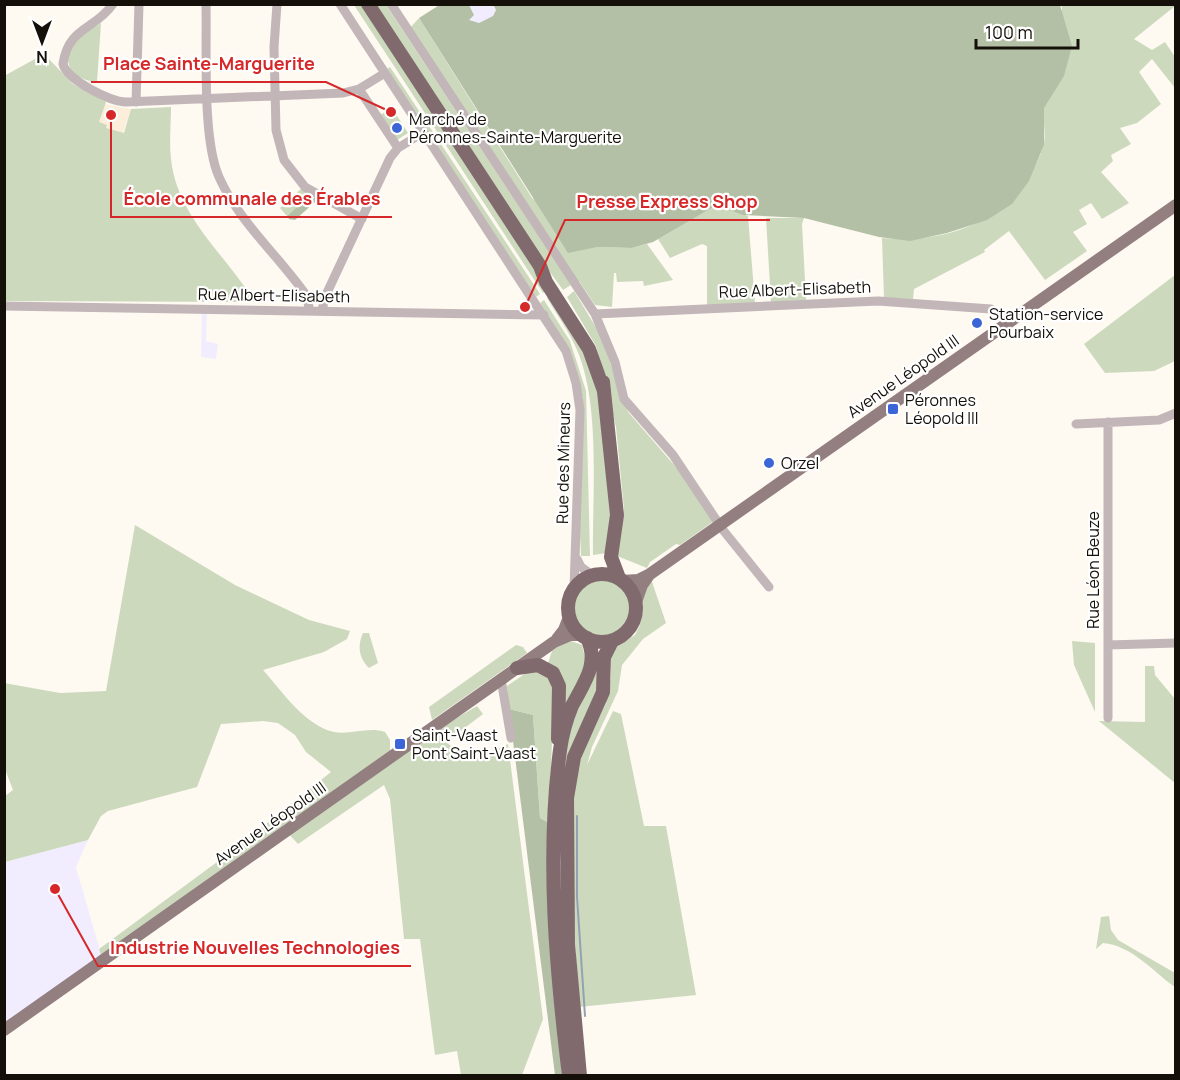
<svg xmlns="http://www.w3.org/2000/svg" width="1180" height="1080" viewBox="0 0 1180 1080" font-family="Manrope,sans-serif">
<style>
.industrial{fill:#f1edff}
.education{fill:#fbeeda}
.green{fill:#ccd9bd}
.forest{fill:#b4c0a5}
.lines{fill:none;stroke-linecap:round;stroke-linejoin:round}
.stream{stroke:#91a2b0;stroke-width:2}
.minor{stroke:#c2b6b8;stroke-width:9}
.major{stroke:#937e80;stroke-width:12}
.highway{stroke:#816a6d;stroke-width:14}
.poi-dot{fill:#3c66d7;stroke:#fff;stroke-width:2}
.labels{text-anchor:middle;stroke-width:4.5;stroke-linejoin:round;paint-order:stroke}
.poi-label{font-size:16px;fill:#141009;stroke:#fff;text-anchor:start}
.street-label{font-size:16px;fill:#141009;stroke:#fff}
.leader{fill:none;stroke:#d62828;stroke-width:2}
.callout-dot{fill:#d62828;stroke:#fff;stroke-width:2}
.callout-label{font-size:18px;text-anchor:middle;font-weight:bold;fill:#d62828;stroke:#fff;stroke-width:4.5;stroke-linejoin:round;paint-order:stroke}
</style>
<rect width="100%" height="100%" fill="#fef9f1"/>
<path class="industrial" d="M458,5H496L502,14L475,31Z
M202,309H207L206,341L218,344L216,359L201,357Z
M88,840L76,867L103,961L5,1030V862Z"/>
<path class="education" d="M91,96L108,105L131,109L123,133L106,128L98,122Z"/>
<path class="green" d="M354,5H362L548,289L543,293Z
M373,5H386L571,285L563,290L536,253Z
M1061,5L1175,6L1134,39L1152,50L1165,42L1175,57V88L1152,59L1139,72L1161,104L1137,123L1120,128L1131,144L1111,155L1113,161L1101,172L1129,203L1102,219L1091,203L1079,210L1087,224L1073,232L1087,251L1045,280L1009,231L984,250L985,252L914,289L913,299L884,298L882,238C951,245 1020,217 1043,147C1047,135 1042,120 1044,107C1048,73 1056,40 1062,8Z
M419,18L532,198L597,247L632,248L647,244L673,280L644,286L643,281L617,282L616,273H614L612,307L595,305L579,281L576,282L410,28Z
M101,23L97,82C73,80 57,61 77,40C83,33 93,28 101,23Z
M44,54L73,84L106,102L99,122L107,125L106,128L124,133L131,109L171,107C171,124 169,142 171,159C177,217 226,255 255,302L5,301L4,76Z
M390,67L540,294L536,297L387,69Z
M392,108L408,133L397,140L380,115Z
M302,188L310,195L287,216L280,208Z
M717,205L748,216L755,303L707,305V246L702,244L670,258L658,239Z
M766,218H804L802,224L806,300L771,302Z
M1175,275V361L1154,371L1105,373L1084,344Z
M574,291L603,339L622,400L629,413L687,480L714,521L680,545L676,544L650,562L647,568L617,556L624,509L616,427L596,346L567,297Z
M552,295L578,336L598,384L612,499L607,553L593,555C592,494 601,406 577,350C569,331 557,315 547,298Z
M544,300L570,341L586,391L590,556H581L579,510L583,399L571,353L540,303Z
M135,525L235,585L309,620L350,631L347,639L324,652L263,670C282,691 304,725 334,732C351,735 369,726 385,732L390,740V757L477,706L483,714L446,742L470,761L508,744L543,1019L522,1075H461L457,1051L435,1055L420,939H404L390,799L384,785L298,844L287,832L103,961L99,949L232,851L331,772L306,752L295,735L278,723L263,721L221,724L197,787L108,811L101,816L88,840L5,862V796L13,790L5,769L4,683L60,693L106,691Z
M651,579L666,623L643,639L622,665L618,691L592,747L587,765L613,711L621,714L644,826H666L696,995L579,1007L572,892L574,783L578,763L605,705L611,678V655L613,649L635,635L640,625L643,593Z
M574 608a28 28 0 1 1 56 0a28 28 0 1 1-56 0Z
M363,633H369L378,663L369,668C359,658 357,646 363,633Z
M568,640L582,645L586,662L559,733L560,699L547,666L552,651Z
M1072,641L1095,643V712L1074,665Z
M516,645L523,647L527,653L432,720L429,707Z
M600,662V685L560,787L565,739Z
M1145,666H1154L1155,675L1175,699V783L1099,721L1145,722Z
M529,671H545L554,687L549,823L540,818L533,715L509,709L507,686Z
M1109,916L1111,930L1118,940L1175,973V987C1152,971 1133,946 1103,943L1096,949L1101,917Z"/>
<path class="forest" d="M441,4L469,5L474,15L469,20L479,23L493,16L496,10L493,4L1060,5L1072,46L1064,76L1044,108V145L1029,181L1012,204L987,220L947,233L910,241L879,237L804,218L743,215L717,205L653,242L632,248L597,247L568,253L419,18Z
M310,195L315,198V202L295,220L289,219L287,216Z
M509,709L533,715L540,818L549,823L553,984L562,1075H555Z"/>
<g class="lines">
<path class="stream" d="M577,816V897L585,1016"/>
<path class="minor" d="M113,4C95,30 68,27 63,64C66,79 110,102 126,102L343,93L359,89
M206,4C207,49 202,139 219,177C239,222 278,255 306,295L310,311
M277,4L274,47L276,130L284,160L305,187L362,219
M340,4L566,351L576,383L580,410L574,589
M391,4L595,314L615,362L624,399L673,455L723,530L769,587
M385,73L359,89L398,148L424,132
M136,102L139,4
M4,306L544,315
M322,311L325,297L390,158L398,148
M595,314L878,301L991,309L1002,316L1013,318
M1108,422V718
M1076,424L1159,420L1176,413
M577,559L581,567L592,575
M1108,645L1176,643
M501,679L511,738"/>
<path class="major" d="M622,581L638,580L650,574L1176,205
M636,602L642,585L649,575
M557,639L564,630L569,617
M4,1030L554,642L570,635H581"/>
<path class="highway" d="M368,4L540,266L546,282L589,349L604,391
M603,382L617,515L611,557L619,578
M568 608a34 34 0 1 1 68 0a34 34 0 1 1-68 0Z
M517,668L538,665L553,673L559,686L558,739
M569,1076C556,969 546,857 560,750C562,736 566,720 572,706C583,684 600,664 587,638
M580,1076L568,944L567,798L574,757L603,692L604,657L612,641"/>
</g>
<g class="poi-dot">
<circle cx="397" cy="128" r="6"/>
<circle cx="977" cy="323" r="6"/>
<rect x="887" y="403" width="12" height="12" rx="3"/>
<circle cx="769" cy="463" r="6"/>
<rect x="394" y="738" width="12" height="12" rx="3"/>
</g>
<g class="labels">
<g class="poi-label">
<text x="409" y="125">Marché de<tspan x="409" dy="18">Péronnes-Sainte-Marguerite</tspan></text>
<text x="989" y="320">Station-service<tspan x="989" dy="18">Pourbaix</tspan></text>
<text x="905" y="406">Péronnes<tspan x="905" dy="18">Léopold III</tspan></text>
<text x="781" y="469">Orzel</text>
<text x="412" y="741">Saint-Vaast<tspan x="412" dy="18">Pont Saint-Vaast</tspan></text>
</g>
<g class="street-label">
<text transform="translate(795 289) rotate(-2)" y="6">Rue Albert-Elisabeth</text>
<text transform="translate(274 295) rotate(1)" y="6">Rue Albert-Elisabeth</text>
<text transform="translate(903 376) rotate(-35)" y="6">Avenue Léopold III</text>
<text transform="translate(563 463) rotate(-89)" y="6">Rue des Mineurs</text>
<text transform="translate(1093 570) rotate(-90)" y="6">Rue Léon Beuze</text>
<text transform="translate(270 823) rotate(-35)" y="6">Avenue Léopold III</text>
</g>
</g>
<path class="leader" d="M391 112L326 82H91M111 115L111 217H392M525 307L565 220H770M55 889L98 966H411"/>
<g class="callout-dot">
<circle cx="391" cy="112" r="6"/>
<circle cx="111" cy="115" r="6"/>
<circle cx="525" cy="307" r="6"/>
<circle cx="55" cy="889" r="6"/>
</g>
<g class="callout-label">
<text x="209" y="70">Place Sainte-Marguerite</text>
<text x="252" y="205">École communale des Érables</text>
<text x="667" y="208">Presse Express Shop</text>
<text x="255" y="954">Industrie Nouvelles Technologies</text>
</g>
<rect width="1180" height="1080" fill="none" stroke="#141009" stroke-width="12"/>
<g transform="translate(42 42) rotate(180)" stroke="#ffffff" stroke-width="4.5" paint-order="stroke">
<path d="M0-4.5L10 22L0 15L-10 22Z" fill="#141009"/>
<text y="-9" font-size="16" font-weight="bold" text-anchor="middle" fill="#141009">N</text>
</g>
<path d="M976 39v9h102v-9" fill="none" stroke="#141009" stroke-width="3"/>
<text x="985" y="39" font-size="18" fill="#141009" stroke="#ffffff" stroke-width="4.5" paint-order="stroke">100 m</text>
</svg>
